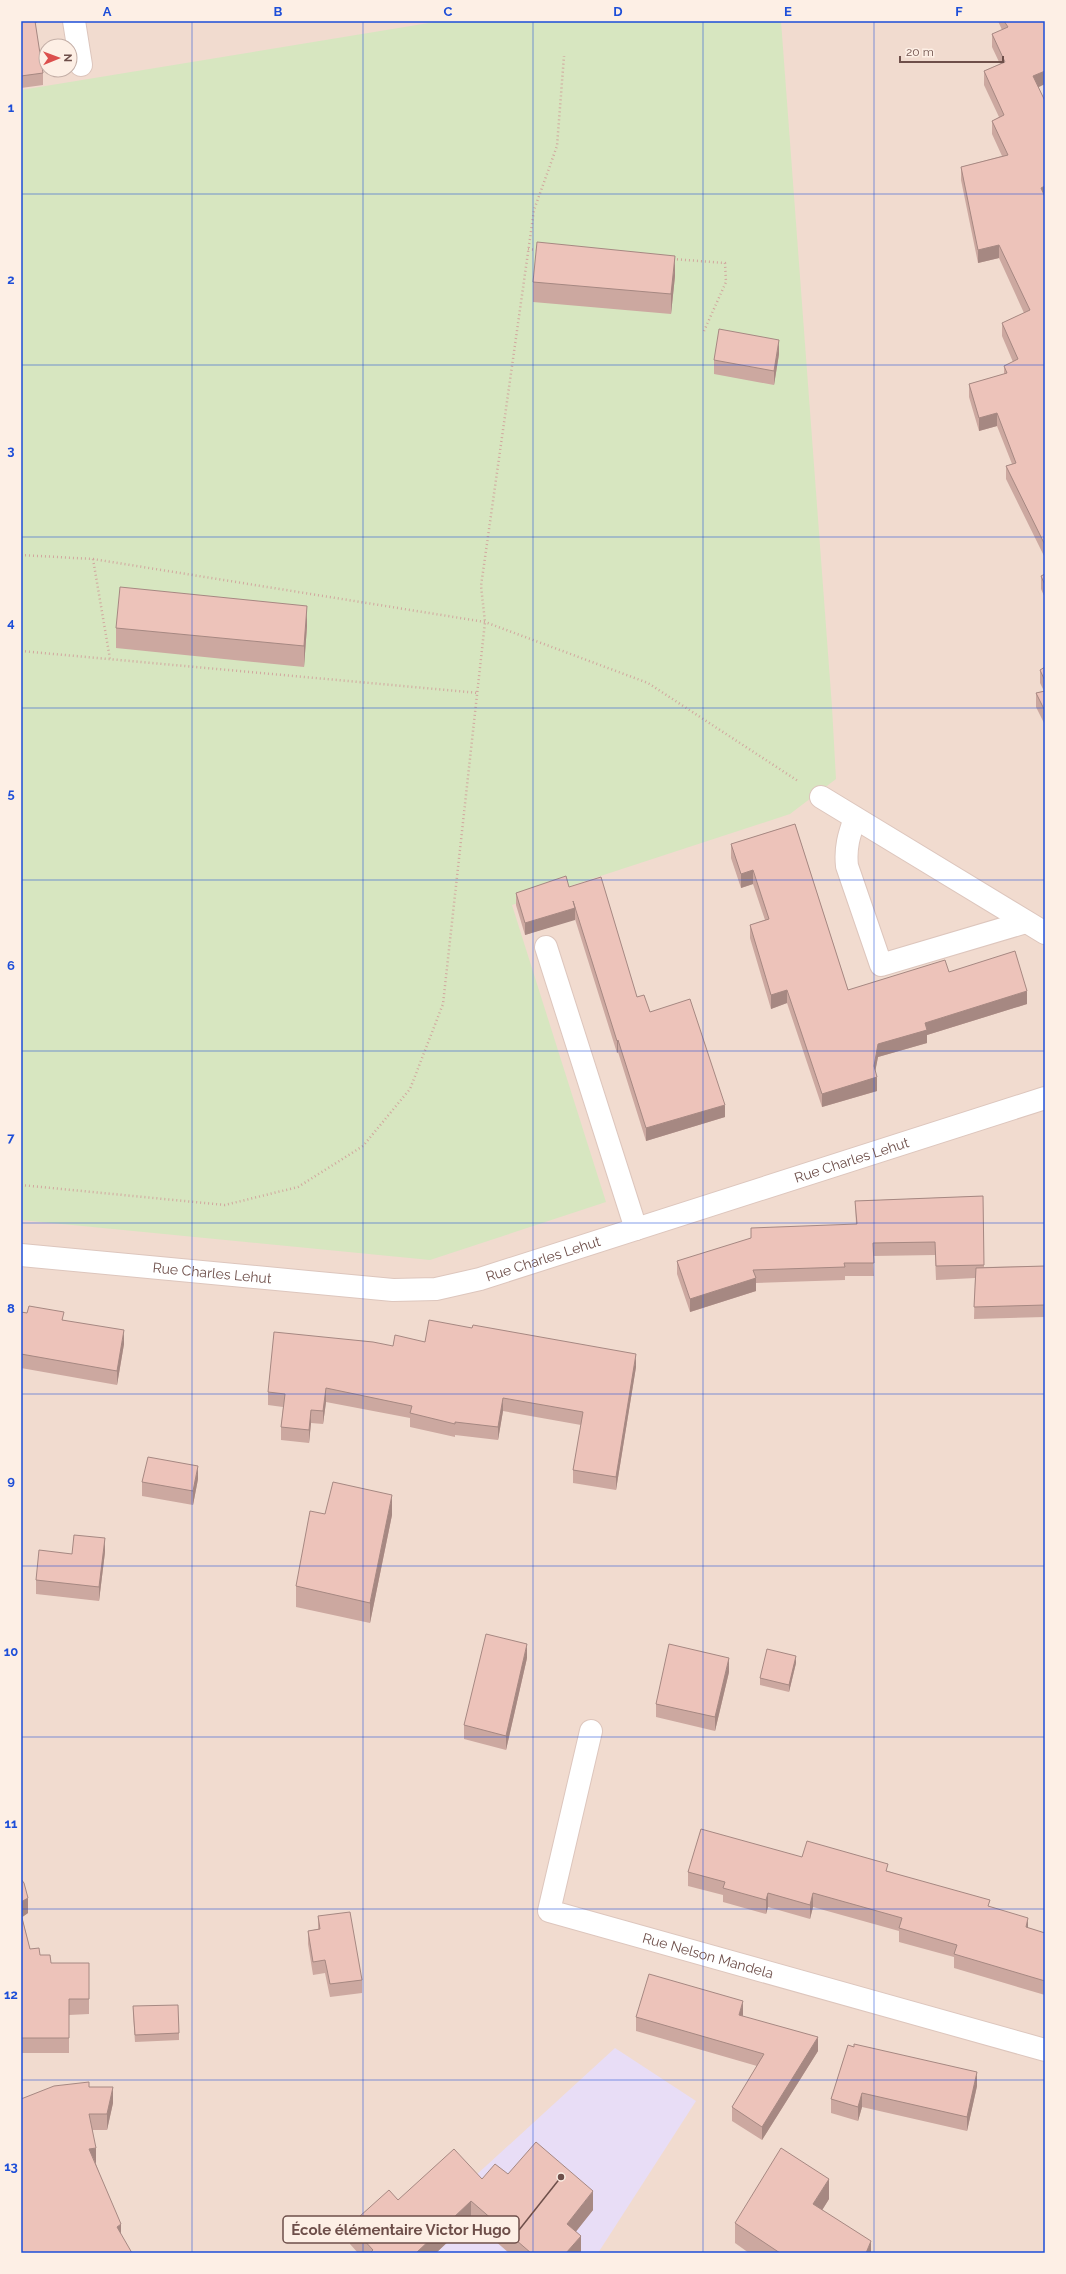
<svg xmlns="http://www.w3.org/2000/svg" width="1066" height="2274" viewBox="0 0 1066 2274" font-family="Raleway,sans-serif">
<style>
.residential{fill:#f1dbcf;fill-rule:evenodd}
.education{fill:#e8ddf6}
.grass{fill:#d7e6c0}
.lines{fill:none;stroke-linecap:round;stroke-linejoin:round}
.minor-casing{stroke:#ddc6bd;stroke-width:24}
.path{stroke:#d1a79e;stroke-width:2.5;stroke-dasharray:1 3;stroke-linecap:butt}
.minor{stroke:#fff;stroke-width:22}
.wall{fill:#cca8a0}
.shaded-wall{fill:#a68882}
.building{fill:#edc3ba;stroke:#a68882}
.grid{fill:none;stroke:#1d4ed8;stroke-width:1;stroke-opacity:0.55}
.labels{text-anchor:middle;stroke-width:3.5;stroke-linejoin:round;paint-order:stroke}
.street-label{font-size:14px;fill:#6e4f4a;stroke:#fdefe5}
.leader{fill:none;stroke:#6e4f4a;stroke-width:1.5}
.callout-dot{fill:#6e4f4a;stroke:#fdefe5;stroke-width:1.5}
.callout{fill:#fdefe5;stroke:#6e4f4a;stroke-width:1.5}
.callout-label{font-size:15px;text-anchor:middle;font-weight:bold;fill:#6e4f4a}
.neatline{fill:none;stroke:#1d4ed8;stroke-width:1.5}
.grid-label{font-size:13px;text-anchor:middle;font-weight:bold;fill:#1d4ed8}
</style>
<rect width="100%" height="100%" fill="#faeae0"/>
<path class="residential" d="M21,21H1045V2253H21ZM46,46H70V70H46Z"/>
<path class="education" d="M615,2048L696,2101L598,2253H391Z"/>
<path class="grass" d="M441,21H781L832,707L836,779L790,814L512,905L606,1202L430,1260L21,1220V90Z"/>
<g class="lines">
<defs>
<g id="minor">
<path d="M74,21L81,65"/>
<path d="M821,797L1045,933"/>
<path d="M855,818C849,835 845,848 847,866L881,965L1026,922"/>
<path d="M546,947L636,1229"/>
<path id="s1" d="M21,1255L393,1290L436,1289L480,1279L1045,1098"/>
<path id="s2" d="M591,1731L549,1911L1045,2050"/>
</g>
</defs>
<use href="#minor" class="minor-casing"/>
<path class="path" d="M528,249L538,250
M673,259L725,263L726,282L704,331
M21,555L93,559L485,622L648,683L798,781
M93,559L110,659
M21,651L479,693
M21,1185L225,1205L298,1187L363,1146L410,1089L443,1004L485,622L481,586L534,210L557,146L564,56"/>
<use href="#minor" class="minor"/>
</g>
<path class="wall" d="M21,21H37V23H35L43,73V85L21,88Z
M998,21H1045L1038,87L1045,101V558L1006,479V466L1012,464L997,426L979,431L969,397V384L1004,374V366L1013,362L1002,336V323L1024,313L999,258L978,263L961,180V167L1002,156L992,134V121L999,117L984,85V71L1000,64L992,47V34L1002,30Z
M675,276L671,314L533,302V282Z
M779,354L774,385L714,374V360Z
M1045,574V598L1041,589V576Z
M307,626L304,667L116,648V628Z
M1045,667V725L1036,707V693L1044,691L1040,683V670Z
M795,824L848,990L949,972L1027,1004L927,1035V1043L878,1057L875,1071L877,1091L822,1107L787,1003L771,1009L750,938V925L765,920L753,884L741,888L731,858V844Z
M569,887L637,997L650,1012L725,1117L646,1141L618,1052L617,1053L575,919L525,935L516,905V893Z
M983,1196L984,1267L1045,1266V1317L974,1319L975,1278L936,1280L935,1255L873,1256L874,1276H845V1280L756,1283V1291L690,1312L677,1274V1261L856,1224L855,1201Z
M21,1312L64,1320L124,1344L117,1385L21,1368Z
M472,1328L636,1367L616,1490L573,1483V1470L581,1425L503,1411L498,1440L455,1435V1437L410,1427V1418L326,1402L323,1424L311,1423L309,1443L281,1440V1427L283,1407L268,1405V1392L393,1346L425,1342Z
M198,1479L193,1505L142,1496V1482Z
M325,1514L392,1515L370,1623L296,1607V1586Z
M105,1552L99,1601L36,1594V1580Z
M527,1658L506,1750L464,1739V1725Z
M796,1663L789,1692L760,1685V1678Z
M729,1672L715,1731L656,1717V1704Z
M802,1857L888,1871L990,1907L1028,1928L1045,1933V1995L954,1968V1957L899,1942V1931L813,1907L810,1919L768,1907L766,1914L723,1902V1895L688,1886V1872Z
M21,1879L28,1913L22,1917L30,1949L40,1955L51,1963H89V2014L69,2015V2053H21Z
M318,1916L362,1980V1993L330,1997L325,1973L313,1975L308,1944V1931L318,1929Z
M133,2006L179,2033V2040L135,2042L133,2013Z
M743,2015L742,2016L818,2051L762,2140L732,2121V2107L757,2066L636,2031V2017Z
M848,2045L977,2086L967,2131L862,2107L858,2121L831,2113V2099Z
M89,2087L113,2103L107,2130H92L96,2164L121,2234L21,2253Z
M508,2174L593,2210L576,2231L581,2253H509L471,2220L436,2253H358L350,2244V2225L398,2200L482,2179Z
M829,2199L822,2210L871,2253H749L735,2243V2223Z"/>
<path class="shaded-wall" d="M1045,71V84L1033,90V76Z
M1045,186V199L1041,188Z
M999,245V258L978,263V250Z
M675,256V276L671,314V294Z
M779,340V354L774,385V371Z
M997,413V426L979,431V418Z
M307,606V626L304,667V646Z
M753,870V884L741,888V874Z
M575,908V920L525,935V923Z
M787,990V1003L771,1009V995Z
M1027,991V1004L927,1035V1043L878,1057L874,1078L877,1077V1091L822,1107V1094L874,1066L878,1044L925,1023Z
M618,1040V1052L617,1053V1041Z
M725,1105V1117L646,1141V1128Z
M756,1278V1291L690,1312V1299Z
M124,1330V1344L117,1385V1371Z
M636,1354V1367L616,1490V1477Z
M326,1388V1402L323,1424V1411Z
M503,1398V1411L498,1440V1427Z
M311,1410V1423L309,1443V1430Z
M198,1466V1479L193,1505V1491Z
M392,1495V1515L370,1623V1603Z
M105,1538V1552L99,1601V1587Z
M527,1644V1658L506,1750V1736Z
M796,1656V1663L789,1692V1685Z
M729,1658V1672L715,1731V1717Z
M768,1893V1907L766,1914V1900Z
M813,1893V1907L810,1919V1905Z
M28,1898V1913L21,1918V1902Z
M1028,1918V1932L1026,1927Z
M743,2001V2015L739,2028V2015Z
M818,2037V2051L762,2140V2127Z
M977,2072V2086L967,2131V2117Z
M113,2087V2103L107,2130V2114Z
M862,2093V2107L858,2121V2107Z
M96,2148V2164L89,2149Z
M829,2179V2199L813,2225V2204Z
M593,2191V2210L567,2243V2224Z
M471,2201V2220L436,2253H416Z
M121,2224V2241L117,2227Z
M581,2236V2253H566Z
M871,2241V2253H866Z"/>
<path class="building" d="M21,21H35L43,73L21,76Z
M1004,21H1045V71L1033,76L1045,101V186L1041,188L1045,197V545L1006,466L1016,463L997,413L979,418L969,384L1007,373L1004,366L1018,359L1002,323L1030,310L999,245L978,250L961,167L1008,155L992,121L1004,115L984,71L1005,62L992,34L1008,27Z
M537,242L675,256L671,294L533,282Z
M719,329L779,340L774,371L714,360Z
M1045,574V585L1041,576Z
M120,587L307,606L304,646L116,628Z
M1045,667V681L1040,670Z
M1045,691V711L1036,693Z
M795,824L848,990L945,960L949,972L1015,951L1027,991L925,1023L927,1030L878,1044L874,1066L877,1077L822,1094L787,990L771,995L750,925L769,919L753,870L741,874L731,844Z
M566,876L569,887L601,877L637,997L644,995L650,1012L690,999L725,1105L646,1128L618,1040L617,1041L573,901L575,908L525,923L516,893Z
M983,1196L984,1265L936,1266L935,1242L873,1243L874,1263H844L845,1267L753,1270L756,1278L690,1299L677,1261L751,1238V1228L857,1224L855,1201Z
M1045,1266V1305L974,1307L976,1268Z
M29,1306L64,1312L62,1320L124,1330L117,1371L21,1354V1312L27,1313Z
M429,1320L472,1328L473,1325L636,1354L616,1477L573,1470L583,1412L503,1398L498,1427L455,1422V1424L410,1413L412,1406L326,1388L323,1411L311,1410L309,1430L281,1427L285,1394L268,1392L274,1332L373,1342L393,1346L395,1335L425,1342Z
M148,1457L198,1466L193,1491L142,1482Z
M333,1482L392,1495L370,1603L296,1586L310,1511L325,1514Z
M74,1535L105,1538L99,1587L36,1580L39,1550L72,1554Z
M486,1634L527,1644L506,1736L464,1725Z
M669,1644L729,1658L715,1717L656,1704Z
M767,1649L796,1656L789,1685L760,1678Z
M701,1829L802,1857L807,1841L888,1864L886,1871L990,1900L988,1906L1028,1918L1026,1927L1045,1933V1981L954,1954L957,1945L899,1928L902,1918L813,1893L810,1905L768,1893L766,1900L723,1888L725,1882L688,1872Z
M21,1879L24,1883L28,1898L21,1902Z
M350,1912L362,1980L330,1984L325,1960L313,1962L308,1931L320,1929L318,1916Z
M21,1914L30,1949L39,1948L40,1955H50L51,1963H89V1999H69V2038H21Z
M649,1974L743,2001L739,2015L818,2037L762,2127L732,2107L764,2054L636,2017Z
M178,2005L179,2033L135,2035L133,2006Z
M854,2044L977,2072L967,2117L862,2093L858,2107L831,2099L848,2045L854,2047Z
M89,2082V2087H113L107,2114H89L96,2148L89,2149L121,2224L117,2227L132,2253H21V2099L54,2086Z
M536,2142L593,2191L567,2224L581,2236L566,2253H531L471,2201L416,2253H370L373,2250L350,2225L389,2190L398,2200L454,2149L482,2179L495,2164L508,2174Z
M781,2148L829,2179L813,2204L871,2241L866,2253H780L735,2223Z"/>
<path class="grid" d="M192,21V2253M363,21V2253M533,21V2253M703,21V2253M874,21V2253M21,194H1045M21,365H1045M21,537H1045M21,708H1045M21,880H1045M21,1051H1045M21,1223H1045M21,1394H1045M21,1566H1045M21,1737H1045M21,1909H1045M21,2080H1045"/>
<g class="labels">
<g class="street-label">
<text dy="5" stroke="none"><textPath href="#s1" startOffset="852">Rue Charles Lehut</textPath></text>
<text dy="5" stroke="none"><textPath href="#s1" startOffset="528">Rue Charles Lehut</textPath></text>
<text dy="5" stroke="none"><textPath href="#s1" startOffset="192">Rue Charles Lehut</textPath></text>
<text dy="5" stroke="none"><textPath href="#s2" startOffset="350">Rue Nelson Mandela</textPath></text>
</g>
</g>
<path class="leader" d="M561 2177L519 2230"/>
<circle class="callout-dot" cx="561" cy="2177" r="4"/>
<rect class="callout" x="283" y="2216" width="236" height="27" rx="4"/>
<g class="callout-label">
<text x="401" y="2235">École élémentaire Victor Hugo</text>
</g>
<rect width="1066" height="2274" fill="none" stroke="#fdefe5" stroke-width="44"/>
<g transform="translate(58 58) rotate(89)"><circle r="19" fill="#fdefe5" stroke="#c4afa7"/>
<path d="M0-3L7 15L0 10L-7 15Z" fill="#dc4f4d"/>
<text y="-6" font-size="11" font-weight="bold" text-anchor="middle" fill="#6e4f4a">N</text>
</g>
<path d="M900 56v6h103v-6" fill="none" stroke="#6e4f4a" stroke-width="2"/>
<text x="906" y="56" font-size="12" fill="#6e4f4a" stroke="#fdefe5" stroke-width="3" paint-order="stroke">20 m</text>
<rect x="22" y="22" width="1022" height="2230" class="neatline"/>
<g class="grid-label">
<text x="107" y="16">A</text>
<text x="278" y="16">B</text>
<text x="448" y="16">C</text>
<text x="618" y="16">D</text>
<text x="788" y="16">E</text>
<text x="959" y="16">F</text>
<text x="11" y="112">1</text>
<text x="11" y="284">2</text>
<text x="11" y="455">3</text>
<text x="11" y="627">4</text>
<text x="11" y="798">5</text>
<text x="11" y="970">6</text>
<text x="11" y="1142">7</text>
<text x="11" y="1313">8</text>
<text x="11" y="1485">9</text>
<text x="11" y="1656">10</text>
<text x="11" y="1828">11</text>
<text x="11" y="1999">12</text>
<text x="11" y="2171">13</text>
</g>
</svg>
